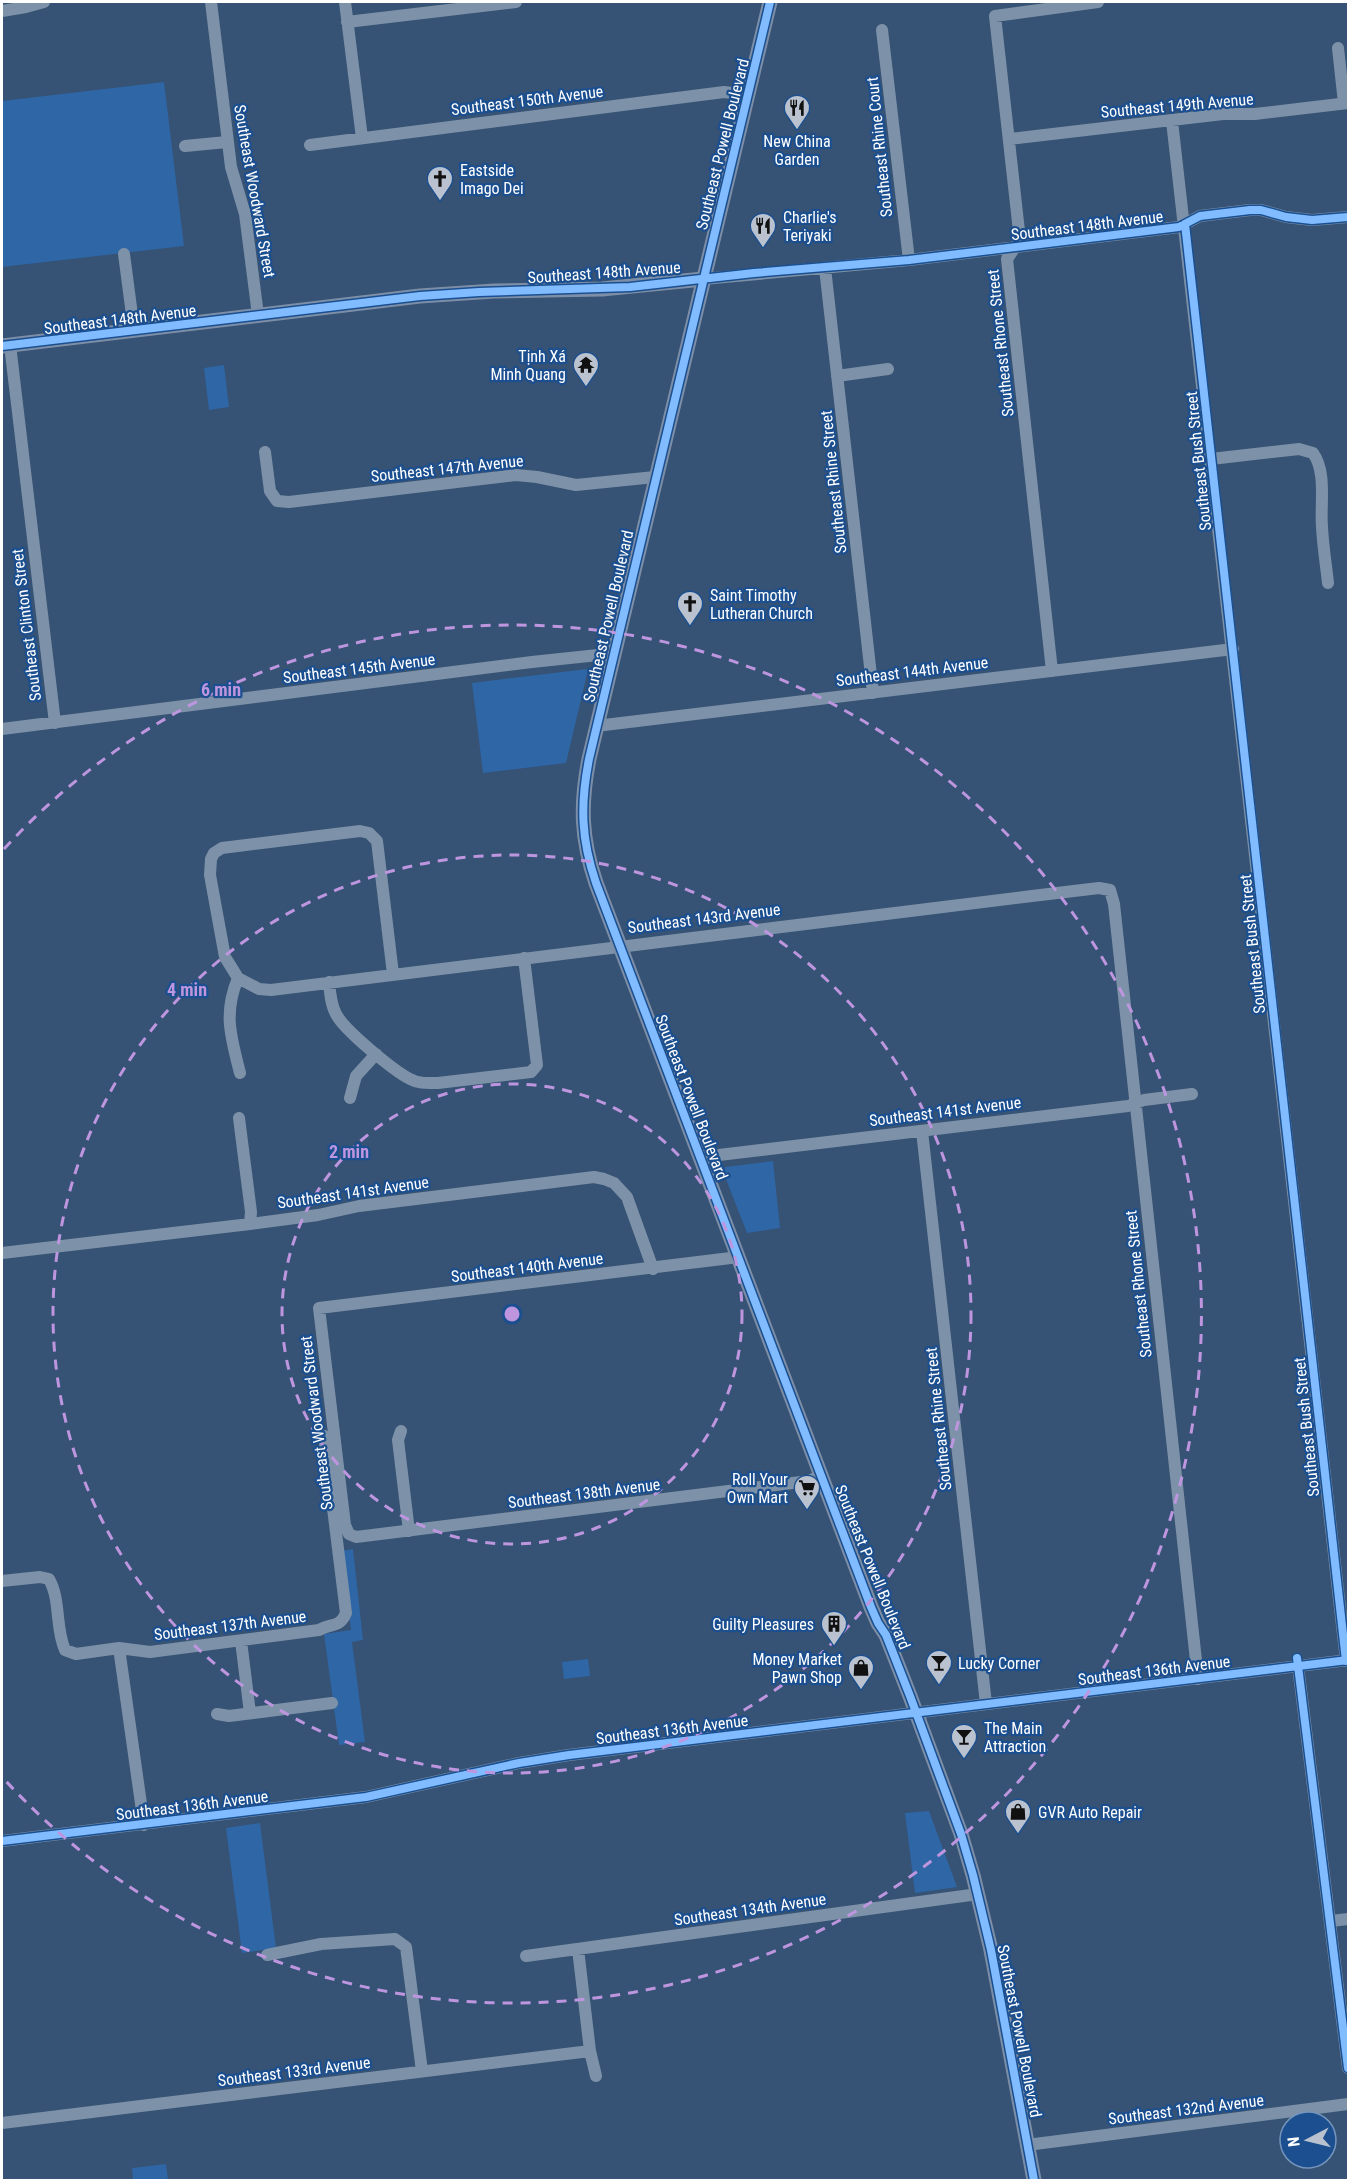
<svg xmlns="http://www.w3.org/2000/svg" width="1350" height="2182" viewBox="0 0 1350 2182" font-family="'Roboto Condensed',sans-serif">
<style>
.green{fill:#2f66a5}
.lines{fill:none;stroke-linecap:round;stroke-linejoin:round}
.minor{stroke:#7d92a8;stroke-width:12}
.major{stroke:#7d8ea7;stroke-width:15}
.cycleway-casing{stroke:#1b4f8f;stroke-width:11}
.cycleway{stroke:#80bcff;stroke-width:8}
.ring{fill:none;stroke:#bd96df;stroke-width:3;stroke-dasharray:10 8}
.labels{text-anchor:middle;stroke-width:4.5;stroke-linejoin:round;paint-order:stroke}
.street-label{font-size:16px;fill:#fff;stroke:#1b4f8f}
.poi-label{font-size:16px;fill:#fff;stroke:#1b4f8f;text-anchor:start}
.centre{fill:#bd96df;stroke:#1b4f8f;stroke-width:3}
.ring-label{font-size:18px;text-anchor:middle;font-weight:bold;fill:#bd96df;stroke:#1b4f8f;stroke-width:4.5;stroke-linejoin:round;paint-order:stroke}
</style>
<rect width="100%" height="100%" fill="#365274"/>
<path class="green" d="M164,82L184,246L2,267V101Z
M224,365L229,407L209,410L204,368Z
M587,669L588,670L566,763L483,773L472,683Z
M773,1161L780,1228L747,1233L724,1174L725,1167Z
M353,1549L363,1640L352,1642L365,1742L339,1745L324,1634L351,1630L341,1551Z
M588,1659L590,1676L564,1679L562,1662Z
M929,1811L957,1887L915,1893L905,1813Z
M260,1823L276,1948L242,1953L226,1828Z
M166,2164L168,2180H133L132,2168Z"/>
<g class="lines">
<path class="minor" d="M211,2L231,167L245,214L258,315
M345,2L362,138
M2,11L26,7L44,2
M347,22L516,2
M882,30L909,260
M1338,48L1344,103
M1172,121L1346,1661
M1009,139L1223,114H1255L1348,103
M310,145L724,92L748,95
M185,146L227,142
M124,254L134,330
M825,268L873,693
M703,279L909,260L1179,227L1200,216L1250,210H1261L1286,217L1312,220L1348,217
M10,345L55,723
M837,376L888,369
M265,452L270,491L277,501L289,502L516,475L537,477L576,485L655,477
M1211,459L1299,449L1313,453C1327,472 1320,506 1322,527C1323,546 1326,565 1328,583
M1052,671L1007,259L1020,240L995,16L1098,2
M596,726L1233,649
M2,729L532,662L598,655L613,656
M238,978L259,989L271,990L1032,896L1099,888L1110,890L1114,904L1198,1679
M329,982C330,993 331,1005 336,1014C344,1030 394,1071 410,1079C419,1084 428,1083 438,1083L531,1072L537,1065L524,958
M240,1073C231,1037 223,1014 238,978L225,957L210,875L211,859L214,853L222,848L360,831L369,833L377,841L393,974
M350,1098L356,1076L376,1054
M239,1118L251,1212L250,1224
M922,1131L986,1704
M701,1159L719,1155L1128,1106L1144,1100L1192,1094
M2,1253L250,1224L318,1215L359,1206L594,1177L604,1179L614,1183L627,1197L653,1269
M739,1257L319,1308L345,1525L349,1534L356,1537L809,1481L822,1475
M401,1431L398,1440L409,1531
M2,1581L40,1577L49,1579C61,1600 55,1628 65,1650L76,1654L119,1648L150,1652L319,1630C331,1623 340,1628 346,1613L324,1436
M241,1641L250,1713
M119,1648L144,1825
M1298,1666L1348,2068
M217,1714L229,1716L332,1703
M2,1841L366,1797L519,1763L569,1755L1348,1660
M1331,1921L1348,1919
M578,1949L590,2051L596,2076
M267,1955L321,1944L395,1939L406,1947L422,2071
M526,1956L978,1894
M2,2123L590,2051
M1027,2145L1348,2104"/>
<path class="major" d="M770,2L589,759C580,805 581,839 596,883L871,1607L878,1623L886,1635L910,1696L961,1834L973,1875L991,1950L1034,2180
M2,346L420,296L494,291L602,289L703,279"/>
<defs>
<path id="cycleway" d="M770,2L589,759C580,805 581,839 596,883L871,1607L878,1623L886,1635L910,1696L961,1834L973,1875L991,1950L1034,2180
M1185,224L1346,1661
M2,346L420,296L479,292L630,287L754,273L909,260L1179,227L1200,216L1250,210H1261L1286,217L1312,220L1348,217
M1297,1658L1348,2068
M2,1841L366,1797L519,1763L569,1755L1348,1660"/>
</defs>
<use href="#cycleway" class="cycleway-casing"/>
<use href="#cycleway" class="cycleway"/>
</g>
<g class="ring">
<circle cx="512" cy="1314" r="230"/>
<circle cx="512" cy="1314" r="459"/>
<path d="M4 849A689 689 0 1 1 4 1779"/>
</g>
<defs>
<symbol id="restaurant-pin" viewBox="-11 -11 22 30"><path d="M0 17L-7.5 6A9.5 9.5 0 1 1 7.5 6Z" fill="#b9c2ce" stroke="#1b4f8f"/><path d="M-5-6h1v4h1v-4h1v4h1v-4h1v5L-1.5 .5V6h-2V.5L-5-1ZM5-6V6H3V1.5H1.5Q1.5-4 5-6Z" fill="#111"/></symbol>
<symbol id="church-pin" viewBox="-11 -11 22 30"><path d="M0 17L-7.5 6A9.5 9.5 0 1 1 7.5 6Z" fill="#b9c2ce" stroke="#1b4f8f"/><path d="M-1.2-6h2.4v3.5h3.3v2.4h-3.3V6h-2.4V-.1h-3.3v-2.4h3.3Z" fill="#111"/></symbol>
<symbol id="temple-pin" viewBox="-11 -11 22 30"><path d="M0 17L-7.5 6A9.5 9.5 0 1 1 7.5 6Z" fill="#b9c2ce" stroke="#1b4f8f"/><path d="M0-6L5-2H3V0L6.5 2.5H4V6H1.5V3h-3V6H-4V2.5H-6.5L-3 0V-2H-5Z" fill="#111"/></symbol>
<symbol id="supermarket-pin" viewBox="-11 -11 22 30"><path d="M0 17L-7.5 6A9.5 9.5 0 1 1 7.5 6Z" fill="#b9c2ce" stroke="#1b4f8f"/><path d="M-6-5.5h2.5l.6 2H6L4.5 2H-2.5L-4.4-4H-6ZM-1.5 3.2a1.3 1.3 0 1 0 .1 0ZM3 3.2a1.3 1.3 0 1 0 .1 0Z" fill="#111"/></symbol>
<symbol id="building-pin" viewBox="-11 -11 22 30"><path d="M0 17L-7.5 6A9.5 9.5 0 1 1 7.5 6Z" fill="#b9c2ce" stroke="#1b4f8f"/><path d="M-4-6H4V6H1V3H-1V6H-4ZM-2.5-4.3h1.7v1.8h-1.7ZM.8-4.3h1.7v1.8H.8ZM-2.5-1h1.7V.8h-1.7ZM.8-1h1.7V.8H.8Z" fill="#111"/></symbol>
<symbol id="bar-pin" viewBox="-11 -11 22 30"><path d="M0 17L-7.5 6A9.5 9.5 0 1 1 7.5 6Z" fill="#b9c2ce" stroke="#1b4f8f"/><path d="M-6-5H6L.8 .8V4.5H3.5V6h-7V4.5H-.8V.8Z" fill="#111"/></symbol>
<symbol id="shop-pin" viewBox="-11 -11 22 30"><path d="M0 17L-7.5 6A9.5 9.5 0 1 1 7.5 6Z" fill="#b9c2ce" stroke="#1b4f8f"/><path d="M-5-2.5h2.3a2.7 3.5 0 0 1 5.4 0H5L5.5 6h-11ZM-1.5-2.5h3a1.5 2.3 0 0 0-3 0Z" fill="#111"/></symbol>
</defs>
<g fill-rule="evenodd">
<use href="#restaurant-pin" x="782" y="93" width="30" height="40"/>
<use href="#church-pin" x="425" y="164" width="30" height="40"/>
<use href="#restaurant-pin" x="748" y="211" width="30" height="40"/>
<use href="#temple-pin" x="571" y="350" width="30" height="40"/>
<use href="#church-pin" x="675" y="589" width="30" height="40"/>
<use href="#supermarket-pin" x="792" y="1473" width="30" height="40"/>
<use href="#building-pin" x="819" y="1609" width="30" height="40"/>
<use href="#bar-pin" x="924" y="1648" width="30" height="40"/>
<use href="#shop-pin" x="846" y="1653" width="30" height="40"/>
<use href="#bar-pin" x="949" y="1722" width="30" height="40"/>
<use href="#shop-pin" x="1003" y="1797" width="30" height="40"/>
</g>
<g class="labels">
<g class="street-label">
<text transform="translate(527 100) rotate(-7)" y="6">Southeast 150th Avenue</text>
<text transform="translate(1177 105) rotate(-5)" y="6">Southeast 149th Avenue</text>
<text transform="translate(722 144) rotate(-76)" y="6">Southeast Powell Boulevard</text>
<text transform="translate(879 147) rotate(-96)" y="6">Southeast Rhine Court</text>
<text transform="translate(255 191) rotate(80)" y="6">Southeast Woodward Street</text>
<text transform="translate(1087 225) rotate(-7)" y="6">Southeast 148th Avenue</text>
<text transform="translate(604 272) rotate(-4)" y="6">Southeast 148th Avenue</text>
<text transform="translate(120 319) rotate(-7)" y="6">Southeast 148th Avenue</text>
<text transform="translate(1000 343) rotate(-96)" y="6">Southeast Rhone Street</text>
<text transform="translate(1198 461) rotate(-96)" y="6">Southeast Bush Street</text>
<text transform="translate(447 468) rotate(-6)" y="6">Southeast 147th Avenue</text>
<text transform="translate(833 482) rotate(-96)" y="6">Southeast Rhine Street</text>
<text transform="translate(608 616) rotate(-77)" y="6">Southeast Powell Boulevard</text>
<text transform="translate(26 625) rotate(-97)" y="6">Southeast Clinton Street</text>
<text transform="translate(359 668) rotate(-7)" y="6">Southeast 145th Avenue</text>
<text transform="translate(912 671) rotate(-7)" y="6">Southeast 144th Avenue</text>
<text transform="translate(704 918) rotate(-7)" y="6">Southeast 143rd Avenue</text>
<text transform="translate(1252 944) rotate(-96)" y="6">Southeast Bush Street</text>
<text transform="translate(692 1097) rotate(69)" y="6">Southeast Powell Boulevard</text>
<text transform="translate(945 1111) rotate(-7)" y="6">Southeast 141st Avenue</text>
<text transform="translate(353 1192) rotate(-8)" y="6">Southeast 141st Avenue</text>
<text transform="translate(527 1267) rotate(-7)" y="6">Southeast 140th Avenue</text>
<text transform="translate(1138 1284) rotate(-96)" y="6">Southeast Rhone Street</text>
<text transform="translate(938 1419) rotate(-96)" y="6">Southeast Rhine Street</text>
<text transform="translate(316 1423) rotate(-97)" y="6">Southeast Woodward Street</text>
<text transform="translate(1306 1427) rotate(-96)" y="6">Southeast Bush Street</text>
<text transform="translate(584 1493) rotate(-7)" y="6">Southeast 138th Avenue</text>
<text transform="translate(873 1567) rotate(68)" y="6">Southeast Powell Boulevard</text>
<text transform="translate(230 1625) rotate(-7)" y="6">Southeast 137th Avenue</text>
<text transform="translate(1154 1670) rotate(-7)" y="6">Southeast 136th Avenue</text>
<text transform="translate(672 1729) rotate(-7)" y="6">Southeast 136th Avenue</text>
<text transform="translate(192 1805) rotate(-7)" y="6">Southeast 136th Avenue</text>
<text transform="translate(750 1909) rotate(-8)" y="6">Southeast 134th Avenue</text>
<text transform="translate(1020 2031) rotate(79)" y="6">Southeast Powell Boulevard</text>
<text transform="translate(294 2071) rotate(-7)" y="6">Southeast 133rd Avenue</text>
<text transform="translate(1186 2109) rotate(-7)" y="6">Southeast 132nd Avenue</text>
</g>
<g class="poi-label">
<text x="797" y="147" text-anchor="middle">New China<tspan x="797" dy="18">Garden</tspan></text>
<text x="460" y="176">Eastside<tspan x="460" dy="18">Imago Dei</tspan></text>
<text x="783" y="223">Charlie's<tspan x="783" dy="18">Teriyaki</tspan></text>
<text x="566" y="362" text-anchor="end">Tịnh Xá<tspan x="566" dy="18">Minh Quang</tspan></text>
<text x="710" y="601">Saint Timothy<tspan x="710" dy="18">Lutheran Church</tspan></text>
<text x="788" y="1485" text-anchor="end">Roll Your<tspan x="788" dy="18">Own Mart</tspan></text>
<text x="814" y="1630" text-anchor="end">Guilty Pleasures</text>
<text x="842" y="1665" text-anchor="end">Money Market<tspan x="842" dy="18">Pawn Shop</tspan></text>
<text x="958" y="1669">Lucky Corner</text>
<text x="984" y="1734">The Main<tspan x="984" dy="18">Attraction</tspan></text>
<text x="1038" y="1818">GVR Auto Repair</text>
</g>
</g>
<circle cx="512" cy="1314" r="9" class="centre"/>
<g class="ring-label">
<text x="221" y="696">6 min</text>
<text x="187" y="996">4 min</text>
<text x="349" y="1158">2 min</text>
</g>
<rect width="1350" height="2182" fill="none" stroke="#ffffff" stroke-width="6"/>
<g transform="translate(1308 2140) rotate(263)"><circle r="28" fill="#1b4f8f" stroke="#7695bc" stroke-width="1.5"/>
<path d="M0-4.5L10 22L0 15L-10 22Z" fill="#b9c2ce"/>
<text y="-9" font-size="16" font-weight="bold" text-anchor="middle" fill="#ffffff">N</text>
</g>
</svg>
